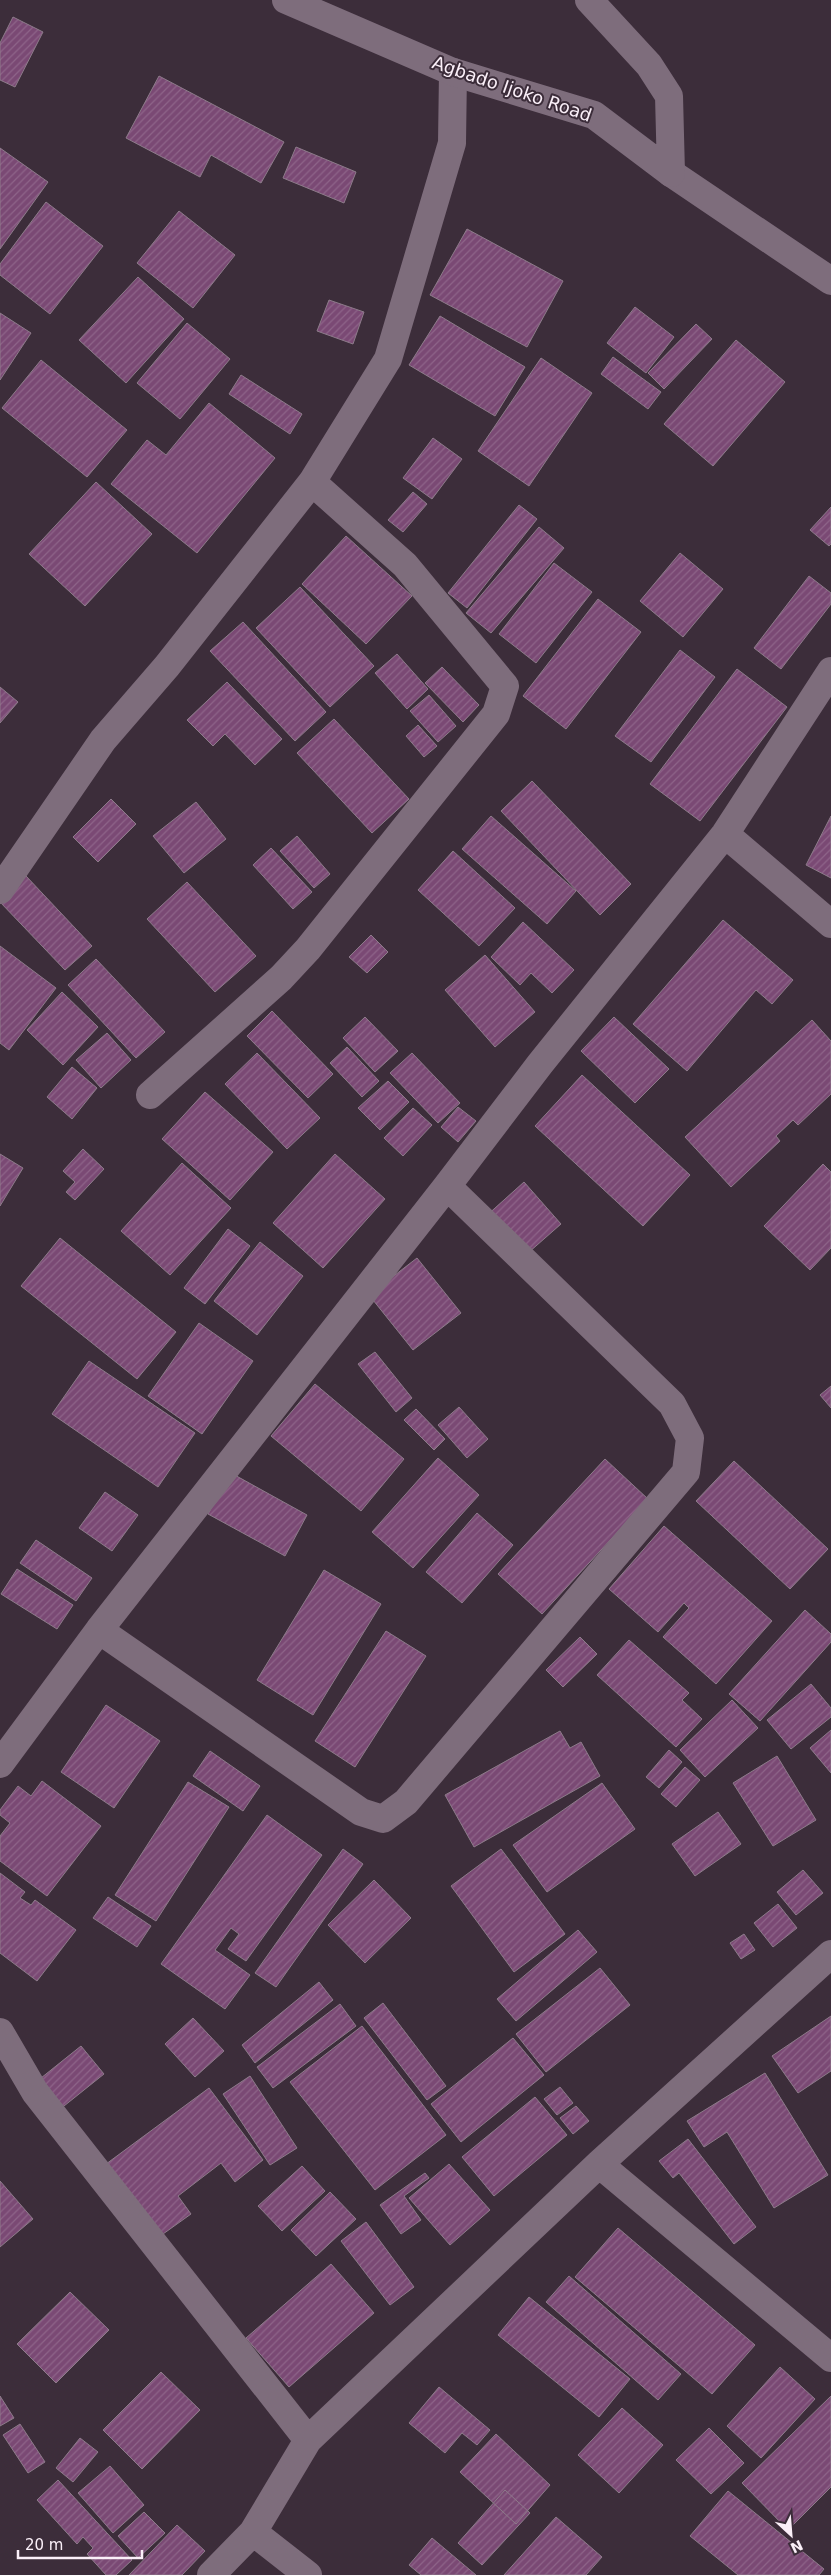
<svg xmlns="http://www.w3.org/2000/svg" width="831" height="2575" viewBox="0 0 831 2575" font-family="'DejaVu Sans',sans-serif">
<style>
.building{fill:url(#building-hatch);stroke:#8d7b8a}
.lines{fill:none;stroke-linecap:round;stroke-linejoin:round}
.minor{stroke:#7e6d7c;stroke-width:28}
.secondary{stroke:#7e6d7c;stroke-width:28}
.labels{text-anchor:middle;stroke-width:4;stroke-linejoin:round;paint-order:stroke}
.street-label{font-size:18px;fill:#faeff8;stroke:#3c2d3a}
</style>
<defs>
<pattern id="building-hatch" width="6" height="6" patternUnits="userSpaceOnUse" patternTransform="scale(1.25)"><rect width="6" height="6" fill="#7a4974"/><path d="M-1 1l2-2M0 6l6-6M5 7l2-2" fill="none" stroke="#8e6489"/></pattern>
</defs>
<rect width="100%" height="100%" fill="#3c2d3a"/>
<path class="building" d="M13,17L43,32L15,87L0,80V43Z
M159,76L284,142L261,183L211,155L200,177L126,138Z
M296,147L356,172L344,203L283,178Z
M0,148L48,182L0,249Z
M46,202L103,246L50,314L0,275V264Z
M179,211L235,255L193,308L137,263Z
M467,229L563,281L527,347L430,295Z
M138,277L184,319L126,383L79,340Z
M329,300L364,312L353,344L317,331Z
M635,307L674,337L646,373L607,343Z
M0,313L31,333L0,380Z
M440,316L525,367L495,416L409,365Z
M187,323L230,359L180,419L137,383Z
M696,324L712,339L664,389L648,373Z
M736,340L785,382L713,466L664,424Z
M613,357L661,392L648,409L601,374Z
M541,358L592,393L529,486L478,451Z
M41,360L127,430L87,477L2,408Z
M241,375L302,414L290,434L229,394Z
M209,403L275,458L197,553L111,484L147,440L166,455Z
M433,438L462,459L432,499L403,478Z
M96,482L152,534L85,606L29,554Z
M413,492L427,504L403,532L388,520Z
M519,505L537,519L467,608L448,593Z
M831,507V544L829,546L810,530Z
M539,527L564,548L491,633L466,613Z
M346,536L412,596L366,644L302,584Z
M680,553L723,589L683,637L640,601Z
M554,563L592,592L536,663L499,634Z
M809,576L831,593V604L781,669L754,648Z
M300,587L374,666L330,707L256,628Z
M598,599L641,632L566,729L523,696Z
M243,622L326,712L295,741L210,651Z
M680,650L715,677L651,762L615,736Z
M397,654L428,689L407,709L375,673Z
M442,667L479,705L463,722L425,683Z
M737,669L787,707L700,821L650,784Z
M227,682L282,739L255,765L225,734L213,746L187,720Z
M0,687L18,702L0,723Z
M429,695L456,726L438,742L410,711Z
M334,719L409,799L372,833L297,753Z
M418,725L437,746L424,757L406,736Z
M532,781L631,884L600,915L501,811Z
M111,799L136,824L98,862L73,837Z
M196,802L226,839L184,873L153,836Z
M491,816L576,891L547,924L462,849Z
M831,816V878L806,865Z
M297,836L330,874L314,888L280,851Z
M271,848L312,892L293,909L253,865Z
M453,851L515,908L479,946L418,890Z
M26,876L92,946L65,970L0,902Z
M187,882L256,956L215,992L147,919Z
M723,920L793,980L772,1004L756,990L687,1071L633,1024Z
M523,922L574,970L552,993L531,973L520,985L491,957Z
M371,935L388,952L367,973L349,957Z
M0,946L56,988L9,1050L0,1043Z
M485,955L535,1012L495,1047L445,990Z
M96,959L165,1032L136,1058L68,985Z
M62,992L98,1027L63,1065L27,1030Z
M272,1011L333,1074L308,1098L247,1036Z
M365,1017L398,1051L375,1072L343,1038Z
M614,1017L669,1069L635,1103L581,1051Z
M812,1020L831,1041V1094L798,1125L793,1120L776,1136L780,1141L731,1187L685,1137Z
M107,1033L131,1060L101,1088L76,1060Z
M347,1047L379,1081L362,1097L330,1063Z
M257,1053L320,1118L287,1149L225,1084Z
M412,1053L460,1103L438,1123L390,1073Z
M72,1067L97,1088L72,1119L47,1097Z
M582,1075L690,1175L643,1226L535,1126Z
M388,1081L409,1102L380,1130L358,1108Z
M205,1092L273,1152L230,1200L162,1139Z
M458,1107L476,1121L458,1142L441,1127Z
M413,1108L432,1125L403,1156L384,1138Z
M83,1149L104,1169L75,1200L66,1192L75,1182L63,1171Z
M0,1154L23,1168L0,1206Z
M335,1154L385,1199L323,1268L273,1223Z
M182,1163L231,1208L170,1275L121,1231Z
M823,1164L831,1172V1248L810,1270L764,1226Z
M524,1182L561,1224L512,1267L475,1226Z
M228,1229L250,1246L205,1304L184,1288Z
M60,1238L176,1332L137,1379L21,1286Z
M260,1242L303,1276L257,1335L214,1301Z
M417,1258L461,1313L413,1350L369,1295Z
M199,1323L253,1361L202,1434L148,1396Z
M375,1352L412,1398L396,1412L358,1364Z
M89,1361L195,1433L158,1487L52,1414Z
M315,1384L404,1459L361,1511L271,1436Z
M831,1386V1408L820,1395Z
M459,1407L488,1439L467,1458L438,1425Z
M416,1409L445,1439L434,1450L404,1420Z
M438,1458L479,1495L413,1568L372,1532Z
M605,1459L648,1499L542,1614L498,1574Z
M734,1461L828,1549L790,1589L696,1501Z
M231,1473L307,1515L285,1556L208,1514Z
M105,1492L138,1515L112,1551L79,1528Z
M477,1513L513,1545L462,1603L426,1572Z
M664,1526L772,1621L716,1684L663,1637L689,1608L684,1603L658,1632L609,1589Z
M36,1540L92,1578L76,1601L20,1563Z
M17,1569L73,1605L57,1629L1,1594Z
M324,1570L381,1604L313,1715L257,1680Z
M805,1610L831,1634V1642L760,1721L729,1694Z
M386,1631L426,1656L355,1767L315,1741Z
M580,1637L597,1654L563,1687L546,1670Z
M629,1640L689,1693L682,1700L702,1719L676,1747L597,1675Z
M811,1684L831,1708V1717L791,1749L767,1720Z
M732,1700L758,1728L705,1777L680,1750Z
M106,1705L160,1741L114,1808L61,1772Z
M831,1730V1773L810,1748Z
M560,1731L570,1748L581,1742L600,1776L474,1847L445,1795Z
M669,1750L682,1762L659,1788L646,1777Z
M210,1751L260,1786L243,1811L193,1776Z
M777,1756L816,1820L773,1846L733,1783Z
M685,1767L700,1780L676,1807L661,1794Z
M42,1781L101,1826L47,1896L0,1861V1836L10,1823L0,1815V1810L18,1786L31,1796Z
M188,1782L229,1807L156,1921L115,1895Z
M602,1783L635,1829L547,1892L513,1845Z
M718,1812L741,1844L695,1876L672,1844Z
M267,1815L322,1855L246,1961L228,1949L239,1934L231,1928L215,1950L250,1975L225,2009L161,1964Z
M343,1849L363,1864L276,1987L255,1973Z
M501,1849L565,1934L514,1972L451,1886Z
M803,1870L823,1893L796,1915L777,1892Z
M0,1873L25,1892L20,1898L31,1905L35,1900L76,1930L37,1981L0,1953Z
M374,1880L411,1918L365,1963L328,1925Z
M108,1897L151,1926L137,1947L93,1918Z
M778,1904L797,1928L773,1947L754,1923Z
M578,1930L597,1952L516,2021L497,1999Z
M744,1934L755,1950L741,1959L730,1943Z
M600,1968L630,2005L546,2072L516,2034Z
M319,1982L333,2000L255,2063L242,2045Z
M383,2003L446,2086L427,2100L364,2018Z
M340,2004L356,2026L273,2088L257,2067Z
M831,2016V2071L798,2093L772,2056Z
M193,2018L224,2051L195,2077L165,2044Z
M362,2026L446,2135L375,2190L290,2082Z
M513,2038L544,2075L461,2142L431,2104Z
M81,2046L104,2074L59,2110L36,2082Z
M765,2073L828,2175L774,2208L727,2132L704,2147L687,2121Z
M250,2076L297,2148L270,2165L223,2094Z
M560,2087L573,2103L557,2115L544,2099Z
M209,2088L263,2160L235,2182L221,2163L178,2196L191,2214L156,2239L102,2167Z
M535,2097L567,2135L494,2196L462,2157Z
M576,2106L589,2121L573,2134L560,2118Z
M688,2139L756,2227L734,2244L679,2173L673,2178L659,2161Z
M449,2164L490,2210L450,2245L409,2198Z
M302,2166L325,2191L282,2231L258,2206Z
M425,2173L429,2178L404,2196L421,2220L401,2234L380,2205Z
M0,2181L33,2219L0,2247Z
M330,2192L356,2219L316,2256L291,2230Z
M366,2222L414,2287L390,2305L341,2241Z
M618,2228L755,2345L712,2394L575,2277Z
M331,2264L374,2313L289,2387L246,2338Z
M569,2276L681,2374L658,2400L546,2302Z
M70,2292L109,2330L56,2383L17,2344Z
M529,2297L630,2379L599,2417L498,2335Z
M780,2367L815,2399L761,2458L727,2426Z
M161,2372L200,2410L142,2469L103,2430Z
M439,2387L490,2430L477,2445L462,2433L445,2453L409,2423Z
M0,2396L14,2418L0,2426Z
M831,2396V2487L788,2530L742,2483Z
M622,2408L663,2445L619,2493L578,2455Z
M20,2424L45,2462L28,2473L3,2435Z
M709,2428L744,2463L711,2494L676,2460Z
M496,2434L550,2485L516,2524L460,2472Z
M80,2438L98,2452L73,2482L56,2468Z
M110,2466L144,2505L113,2533L78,2493Z
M58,2480L132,2560L116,2575H106L87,2554L93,2548L83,2537L77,2544L37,2500Z
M505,2490L530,2513L482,2565L458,2543Z
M728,2491L824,2569L819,2575H738L690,2536Z
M144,2512L165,2533L138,2558L118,2536Z
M556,2517L602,2557L586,2575H504Z
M177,2525L205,2551L182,2575H129Z
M432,2538L476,2575H421L409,2565Z"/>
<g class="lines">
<path class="minor" d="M671,173L831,281
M725,834L831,924
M0,890L103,740L167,666L312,482L388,359L452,143L453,72
M150,1095L281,978L308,949L496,714L505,686L405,565L312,482
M99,1630L361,1812L383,1819L406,1802L686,1472L690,1438L672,1404L447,1186
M0,1764L99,1630L447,1186L540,1064L725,834L831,671
M0,2032L35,2092L308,2440
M599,2164L831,2358
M253,2532L308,2575
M211,2575L253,2532L308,2440L599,2164L831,1954"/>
<path class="secondary" d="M286,0L453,72L594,115L671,173
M589,0L649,65L669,96L671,173"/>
</g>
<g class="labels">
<g class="street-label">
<text transform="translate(512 89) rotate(19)" y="6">Agbado Ijoko Road</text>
</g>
</g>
<g transform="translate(791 2535) rotate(154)" stroke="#3c2d3a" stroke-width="4" paint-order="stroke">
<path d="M0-4L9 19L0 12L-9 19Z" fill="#faeff8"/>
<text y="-8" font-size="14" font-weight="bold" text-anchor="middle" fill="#faeff8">N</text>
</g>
<path d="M18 2550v8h124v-8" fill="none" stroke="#faeff8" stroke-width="2.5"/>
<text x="25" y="2550" font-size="15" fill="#faeff8" stroke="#3c2d3a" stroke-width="4" paint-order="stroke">20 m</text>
</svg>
